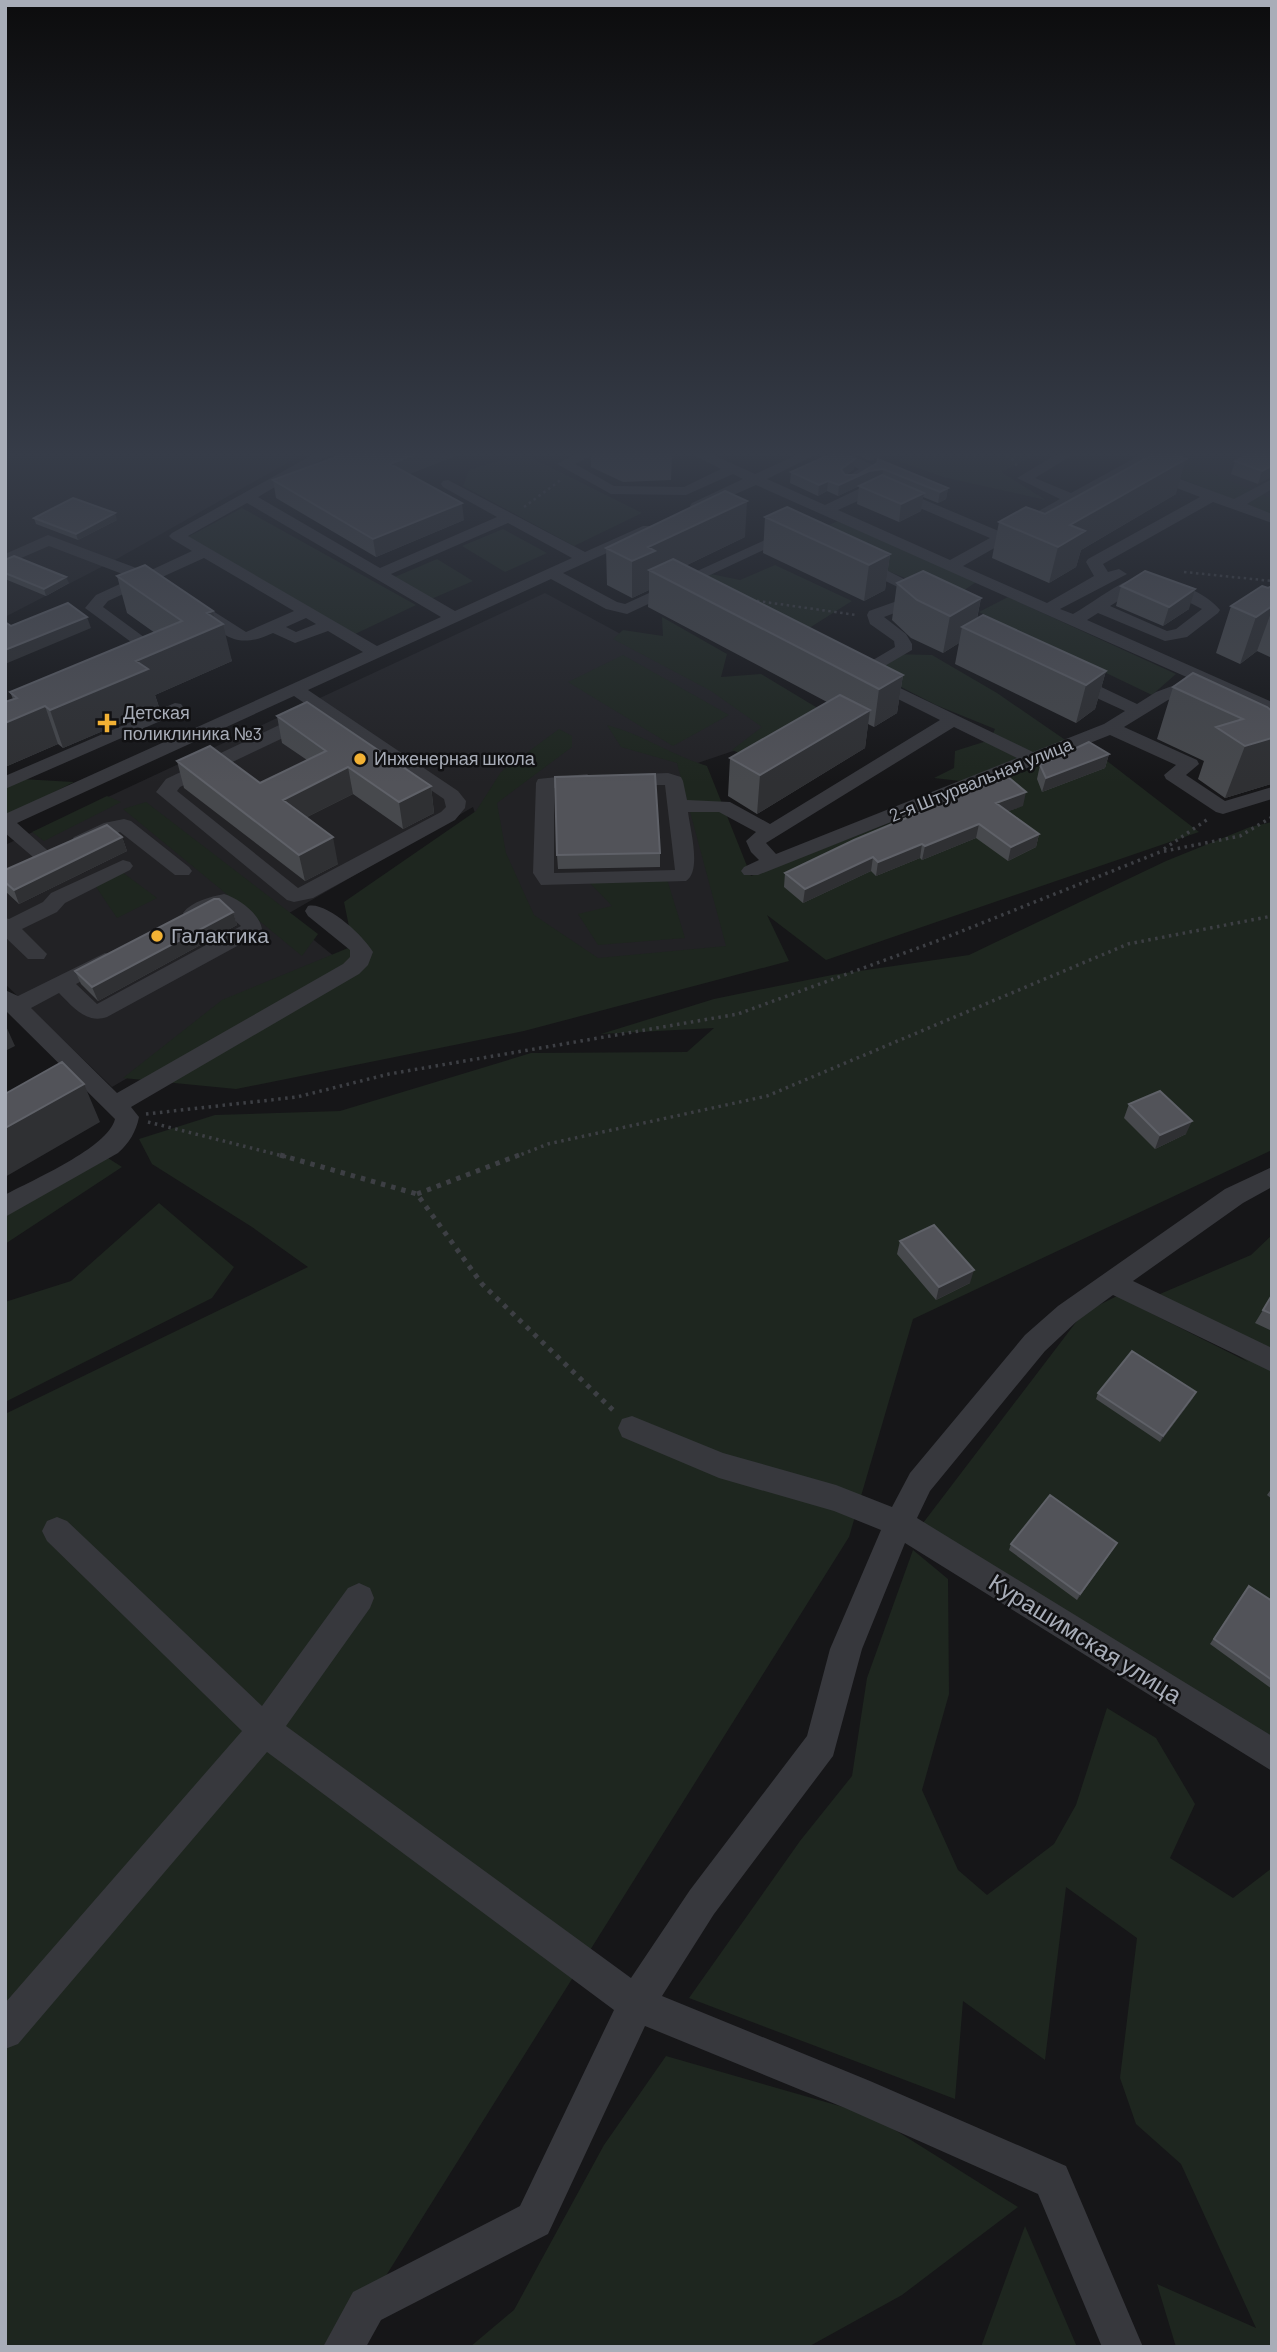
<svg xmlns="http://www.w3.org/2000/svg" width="1277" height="2352" viewBox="0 0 1277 2352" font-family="Barlow,sans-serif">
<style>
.built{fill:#222225}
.green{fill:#1e261f}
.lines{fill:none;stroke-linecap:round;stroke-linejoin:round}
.path-far2{stroke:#3d3f44;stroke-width:2.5;stroke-dasharray:2.5 3.5;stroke-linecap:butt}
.path-far1{stroke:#3d3f44;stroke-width:3.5;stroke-dasharray:2.5 4.5;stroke-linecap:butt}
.path{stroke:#3d3f44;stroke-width:5;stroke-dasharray:4.5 6;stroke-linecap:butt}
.minor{fill:#37383d;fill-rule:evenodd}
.wall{fill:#47494d}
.shaded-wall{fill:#2f3033}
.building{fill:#525359;stroke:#5f6168;stroke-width:2}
.poi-dot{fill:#f2b134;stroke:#111113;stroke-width:2.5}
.labels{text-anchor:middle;stroke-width:5;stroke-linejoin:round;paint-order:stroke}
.far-poi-label{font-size:18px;fill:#a8adb8;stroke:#111113;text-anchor:start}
.far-street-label{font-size:18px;fill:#a8adb8;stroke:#111113}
.poi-label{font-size:21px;fill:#a8adb8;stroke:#111113;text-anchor:start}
.near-street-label{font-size:24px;fill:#a8adb8;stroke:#111113}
</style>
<rect width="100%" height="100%" fill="#161618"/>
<path class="built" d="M5,454H303L115,560L5,617Z
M1170,454H1272V511L1243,500Z
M545,593L783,722L742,748L680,769L750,954L540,1017L473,807L284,916L335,957L112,1087L5,984V845Z"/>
<path class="green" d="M520,454H524L642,513L574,546L463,486L469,470Z
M906,454H968L992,457L1005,454H1038L1001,472L1046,500L943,477L898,461Z
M1183,461L1272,499V515L1154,468Z
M242,508L416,605L353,635L186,538Z
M838,521L976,582L953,598L804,536Z
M503,529L547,553L505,572L462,546Z
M437,559L473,581L429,600L390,579Z
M775,565L852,601L806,630L701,580L711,574L740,580Z
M1008,597L1176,674L1152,695L979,612Z
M662,617L727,654L721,677L761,674L849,727L767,765L732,750L762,727L711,691L613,639L623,630L663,636Z
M889,654L932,655L997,693L1077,748L969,782L934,778L954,768L955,751L990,740L995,729L936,705L876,674Z
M623,655L729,715L673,746L568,682Z
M607,725C642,734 671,755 707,766L751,876L1089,747L1199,832L826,960L767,915L789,961L524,1031L236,1089L123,1078L222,1000L353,946L344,902L476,811L501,772L559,729L572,736V747L497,803L506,853L534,915L598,958L726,946L677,763L621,747Z
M21,779L74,782L5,817V786Z
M107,796L121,802L44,841L32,832Z
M146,802L318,934L302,956L123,809Z
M1272,822V1150L913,1319L849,1537L367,2306L338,2347H5V1414L308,1267L252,1227L152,1164L139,1139L215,1115L340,1111L531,1053L687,1052L714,1028L601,1034L714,999L832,975L969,955L1166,861L1250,827Z
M114,866L157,898L117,918L90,878Z
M667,879L685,938L598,945L578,914L612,906L588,881Z
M100,1153L122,1167L5,1244V1209Z
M159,1203L234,1267L212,1298L5,1402V1302L71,1281Z
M1272,1235V1744L920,1527L1083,1313L1117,1296L1248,1362L1153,1297L1251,1255Z
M913,1550L948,1579L949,1694L922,1790L958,1870L987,1895L1054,1844L1076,1805L1107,1708L1156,1738L1195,1804L1170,1858L1233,1898L1272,1868V2347H1176L1157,2284L1256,2328L1181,2164L1136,2124L1120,2078L1137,1938L1066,1887L1045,2060L963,2001L955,2099L689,1998L800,1841L852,1776L867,1678Z
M666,2056L871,2115L1018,2207L902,2295L808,2347H470L514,2310L604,2145Z
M1025,2226L1077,2347H981Z"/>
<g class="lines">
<path class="path-far2" d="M1008,454L1018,467
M524,507L562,479
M1184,572L1272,581
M751,600L856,615"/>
<path class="path-far1" d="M1164,849L1208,819
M146,1114L297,1097L389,1074L738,1014L937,941L1160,852L1240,836L1272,817
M148,1122L287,1157
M515,1157L548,1144L767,1096L1128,944L1272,916"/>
<path class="path" d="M280,1155L417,1194L482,1284L616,1413
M417,1194L519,1155"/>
<path class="minor" d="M314,454H331L258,497L380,568L497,517L443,487L441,484L443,481L448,480L585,552L643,526H653L656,529L653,532L563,573L617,602L625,604L789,529H799L802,532L627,614L606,609L551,579L308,690L458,791L466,801L465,808L455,820L313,898L294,902L287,900L156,792L166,779L313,709L294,696L17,823L56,858L53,862L5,884V870L33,857L5,833V814L363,652L328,631L295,643L273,633C233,652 223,632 190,610L188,607L190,604H202L246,632L294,611L204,558L160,578L159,583H147L108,601L103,607L167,654L157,661H145L142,657L146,653L85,608L96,595L133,578L49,546L5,565V554L48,535L147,572L192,551L172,539L169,536L172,533ZM247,503L441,617L377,646L188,536ZM508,523L572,558L455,611L391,574ZM306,618L316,624L296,632L286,627ZM325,718L444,799L446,807L441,812L298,888L177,791L180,787Z
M575,454H594L575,464L614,486L684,487L721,469L692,454H711L755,474L799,454H817L767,479L825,505L869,484L882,482L1001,532L1060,499L1017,478L1057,454H1074L1035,478L1071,493L1142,454H1159L963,566L1047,603L1094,576L1086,562L1088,559L1200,497L1143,475L1141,472L1143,469H1153L1234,499L1272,479V489L1247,504L1272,514V523L1213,502L1103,564L1108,572L1119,569L1127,574L1060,609L1073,614C1091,604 1110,588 1130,580C1155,571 1205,590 1220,610L1218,613L1187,637L1165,641L1098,613L1087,620L1272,702V714L1206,686L1168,700L1124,727L1197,760L1199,764L1186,775L1225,801L1272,787V799L1223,814L1216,812L1166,779L1164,775L1176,765L1110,735L758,875H744L741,871L744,867L759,860L751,852L746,841L756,832L719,812H688C690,829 702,871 686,881L541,885L533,873L536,783L538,779L587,774L596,780L587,786L554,788V873L675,870L665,785H624L615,779L617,775L668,773L681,777L683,781L687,800L730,802L770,824L940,720L866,683L865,677H854L851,673L895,647L894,641L870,624L867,615L869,611L914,595L853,565L851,562L853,559H865L935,595L929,600L884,617L906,634L912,644V650L871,674L1033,752L1104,724L1125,711L1064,683L1061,679L1064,675H1076L1137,704L1156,692L1191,679L756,485L702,509H692L690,506L692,503L743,479L733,474L686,495L611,494L557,464ZM880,491L990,538L950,560L838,510ZM1139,588L1171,593L1202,609L1176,629L1167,631L1110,606ZM954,727L1017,758L776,854L766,843Z
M830,454H849L873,465L874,471L854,483H844L842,480L859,469Z
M175,703L181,704L184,708L181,712L5,789V776Z
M124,819L131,821L189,867L192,871L189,875H175L120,832L88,845H74L71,841L74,837L104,823Z
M123,860L130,862L133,866L130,870L65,903L57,912L22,929L47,954L44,959H28L5,937V918L9,919L43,902L51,893Z
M224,894C238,898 260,914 262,929L259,934L107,1017C86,1024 73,1007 59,993L31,1008L117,1093L343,964L350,957V950L308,916L305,911L308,906C326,901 364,936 373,952L368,965L359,974L131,1107L139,1117C136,1132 129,1143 118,1153L5,1217V1195C32,1180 108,1148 115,1119L7,1012L5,990L18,996L105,953L113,955L116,960L113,965L76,984L97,1004L241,926L220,908L200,918H186L183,913C192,901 210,897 224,894Z
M1272,1167V1187L1243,1203L1133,1281L1272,1348V1372L1113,1295L1076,1322L1045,1351L930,1491L917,1518L1272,1736V1771L905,1543L862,1649L833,1756L714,1914L662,1996L870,2081L1066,2166L1143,2347H1102L1038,2194L845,2108L645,2026L548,2234L381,2320L366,2347H323L353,2292L520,2206L614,2010L267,1752L18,2044L5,2049V2003L242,1731L47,1541L42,1531L47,1521L57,1517L67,1521L262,1706L348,1588L359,1583L370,1588L374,1598L370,1608L286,1726L631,1978L690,1890L807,1736L830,1649L881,1530L834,1511L719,1478L622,1437L618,1428L622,1419L632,1416L723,1453L836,1485L892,1507L910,1473L1025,1335L1058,1306L1225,1189Z"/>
</g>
<path class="wall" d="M460,454L409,474L464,520L376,557L276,498L273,480Z
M591,454H672L671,480L623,482L591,467Z
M855,454H886L870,461Z
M1272,454L1258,484L1231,474L1235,461Z
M855,459L854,469L846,475H857L877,463L948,488L946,499L938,503L923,497L921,511L899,522L857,504L859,486L838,496L827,491L818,496L790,483L791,472Z
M1176,494L1081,550L1076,567L1049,583L992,558L999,522Z
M765,517L890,554L885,590L864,601L763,553Z
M34,518L117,520L78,540L36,524Z
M745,537L685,566L903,675L897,713L874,727L868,724L865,748L757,814L728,796L730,758L827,702L648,607L649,590L632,598L607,585L606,548Z
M5,560L69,583L46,596L5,579Z
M117,576L213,611L215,619L232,661L155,695L159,707L63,748L58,744L5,767V702L13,699L10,692L155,633L127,613Z
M897,583L981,598L977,619L1106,671L1095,709L1076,723L955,664L959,643L943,653L911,638L892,620Z
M1121,586L1189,609L1163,626L1116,606Z
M1272,586V658L1257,651L1240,664L1216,653L1231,606Z
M1173,687L1272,711V786L1271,784L1225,798L1198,779L1204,761L1157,739Z
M277,716L431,786L434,813L403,829L353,794L307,817L338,864L305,881L184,788L177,761L260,783L307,760L282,743Z
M1109,754L1105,768L1042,792L1037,779L1040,765Z
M1023,806L1008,811L1039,834L1036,847L1008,861L976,838L922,860L920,858L876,876L871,871L803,903L784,887L785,873Z
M122,837L127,851L19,904L5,891V870Z
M660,853V867L558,869L557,855Z
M233,912L237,925L98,1001L81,984L75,971Z
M1129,1104L1186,1134L1155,1149L1124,1118Z
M900,1241L970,1283L936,1300L897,1254Z
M1272,1295V1331L1255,1323Z
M1098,1393L1193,1398L1160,1442L1096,1399Z
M1272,1488V1499L1267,1495Z
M1011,1544L1114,1548L1077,1600L1009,1550Z
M1245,1591L1272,1601V1689L1210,1644Z"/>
<path class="shaded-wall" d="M415,454H460L392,481L390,464Z
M871,454H886L870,461Z
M855,459L854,469L839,479L841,469Z
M1186,459L1176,494L1081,550L1076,567L1049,583L1058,547L1070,525Z
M1272,466V477L1258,484L1262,471Z
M883,469L882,479L868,482L838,496L839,485L869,471Z
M828,481L827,491L818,496L819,485Z
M948,488L946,499L938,503L940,492Z
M924,493L921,511L899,522L901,504Z
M747,501L745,537L662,577L649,570V590L632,598V561L648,547Z
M462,503L464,520L376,557L373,539Z
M115,513L117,520L78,540L76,534Z
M890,554L885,590L864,601L869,565Z
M66,577L69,583L46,596L44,589Z
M1195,589L1189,609L1163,626L1169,607Z
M981,598L974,632L962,627L959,643L943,653L950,616Z
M1272,606V610L1257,651L1240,664L1256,617Z
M213,611L217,627L223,624L232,661L155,695L159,707L63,748L50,710L136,661L207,613Z
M87,617L91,628L5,664V650Z
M1106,671L1095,709L1076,723L1086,685Z
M903,675L897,713L874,727L879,689Z
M45,706L58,744L5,767V723Z
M870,710L865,748L757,814L760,775Z
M1272,738L1271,784L1225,798L1245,746Z
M1109,754L1105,768L1042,792L1046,778Z
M348,767L353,794L289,826L283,800Z
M431,786L434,813L403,829L399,802Z
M1026,792L1023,806L993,817L996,803Z
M979,824L976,838L922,860L925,846Z
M1039,834L1036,847L1008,861L1011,847Z
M122,837L127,851L19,904L14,890Z
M333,837L338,864L305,881L299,855Z
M922,844L920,858L876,876L878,862Z
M873,857L871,871L803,903L805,889Z
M233,912L237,925L98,1001L92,987Z
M5,1024L15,1046L5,1051Z
M84,1084L100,1122L5,1177V1128Z
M1192,1121L1186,1134L1155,1149L1160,1135Z
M974,1270L970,1283L936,1300L939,1287Z
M1196,1392L1193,1398L1160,1442L1163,1436Z
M1117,1543L1114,1548L1077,1600L1080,1594Z"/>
<path class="building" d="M344,454H415L390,464L462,503L373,539L273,480Z
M831,454H846L855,459L841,469L845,475H857L877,463L878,459L948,488L940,492L883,469L869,471L839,485L828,481L819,485L791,472Z
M1154,454H1173L1186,459L1070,525L1085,531L1058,547L999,522L1026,507L1045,514Z
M1248,454H1272V466L1262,471L1235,461Z
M882,475L924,493L901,504L859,486Z
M725,491L747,501L648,547L655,551L632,561L606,548Z
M73,498L115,513L76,534L34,518Z
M787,507L890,554L869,565L765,517Z
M14,556L66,577L44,589L5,573V560Z
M673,559L903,675L879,689L649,570Z
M145,565L213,611L207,613L223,624L136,661L148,669L50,710L45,706L5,723V702L17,698L10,692L182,621L117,576Z
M923,571L981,598L950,616L917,600L897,583Z
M1145,571L1195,589L1169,607L1121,586Z
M1262,586L1268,588L1272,586V606L1256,617L1231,606Z
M68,603L87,617L5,650V622L11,626Z
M983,615L1106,671L1086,685L962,627Z
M1193,673L1267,707L1272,711V738L1245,746L1216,727L1243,719L1173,687Z
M840,695L870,710L760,775L730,758Z
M307,702L431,786L399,802L348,767L283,800L333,837L299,855L177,761L210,746L260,783L326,751L277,716Z
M1089,742L1109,754L1046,778L1040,765Z
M655,774L660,853L557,855L555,777Z
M1007,776L1026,792L996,803L1039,834L1011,847L979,824L925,846L922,844L878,862L873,857L805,889L785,873L854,840Z
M107,825L122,837L14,890L5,882V870Z
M214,899H219L233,912L92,987L75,971Z
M62,1062L84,1084L5,1128V1094Z
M1160,1091L1192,1121L1160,1135L1129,1104Z
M934,1225L974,1270L939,1287L900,1241Z
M1272,1295V1314L1263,1310Z
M1132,1351L1196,1392L1163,1436L1098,1393Z
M1050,1495L1117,1543L1080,1594L1011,1544Z
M1249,1586L1272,1601V1680L1214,1639Z"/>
<linearGradient id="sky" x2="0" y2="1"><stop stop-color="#0c0c0d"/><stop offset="0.58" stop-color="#363c48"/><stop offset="1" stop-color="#363c48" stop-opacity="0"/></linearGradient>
<rect width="1277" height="783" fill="url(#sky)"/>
<g class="poi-dot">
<path d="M103.5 712.5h7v7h7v7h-7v7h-7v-7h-7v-7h7z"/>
<circle cx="360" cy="759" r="7"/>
<circle cx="157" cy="936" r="7"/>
</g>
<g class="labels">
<g class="far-poi-label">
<text x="123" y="719">Детская<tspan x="123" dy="21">поликлиника №3</tspan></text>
<text x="374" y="765">Инженерная школа</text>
</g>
<g class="far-street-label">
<text transform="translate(981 780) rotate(-22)" y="6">2-я Штурвальная улица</text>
</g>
<g class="poi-label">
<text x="171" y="943">Галактика</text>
</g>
<g class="near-street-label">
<text transform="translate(1085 1639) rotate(32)" y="8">Курашимская улица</text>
</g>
</g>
<rect width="1277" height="2352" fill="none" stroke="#a8adb8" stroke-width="14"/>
</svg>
